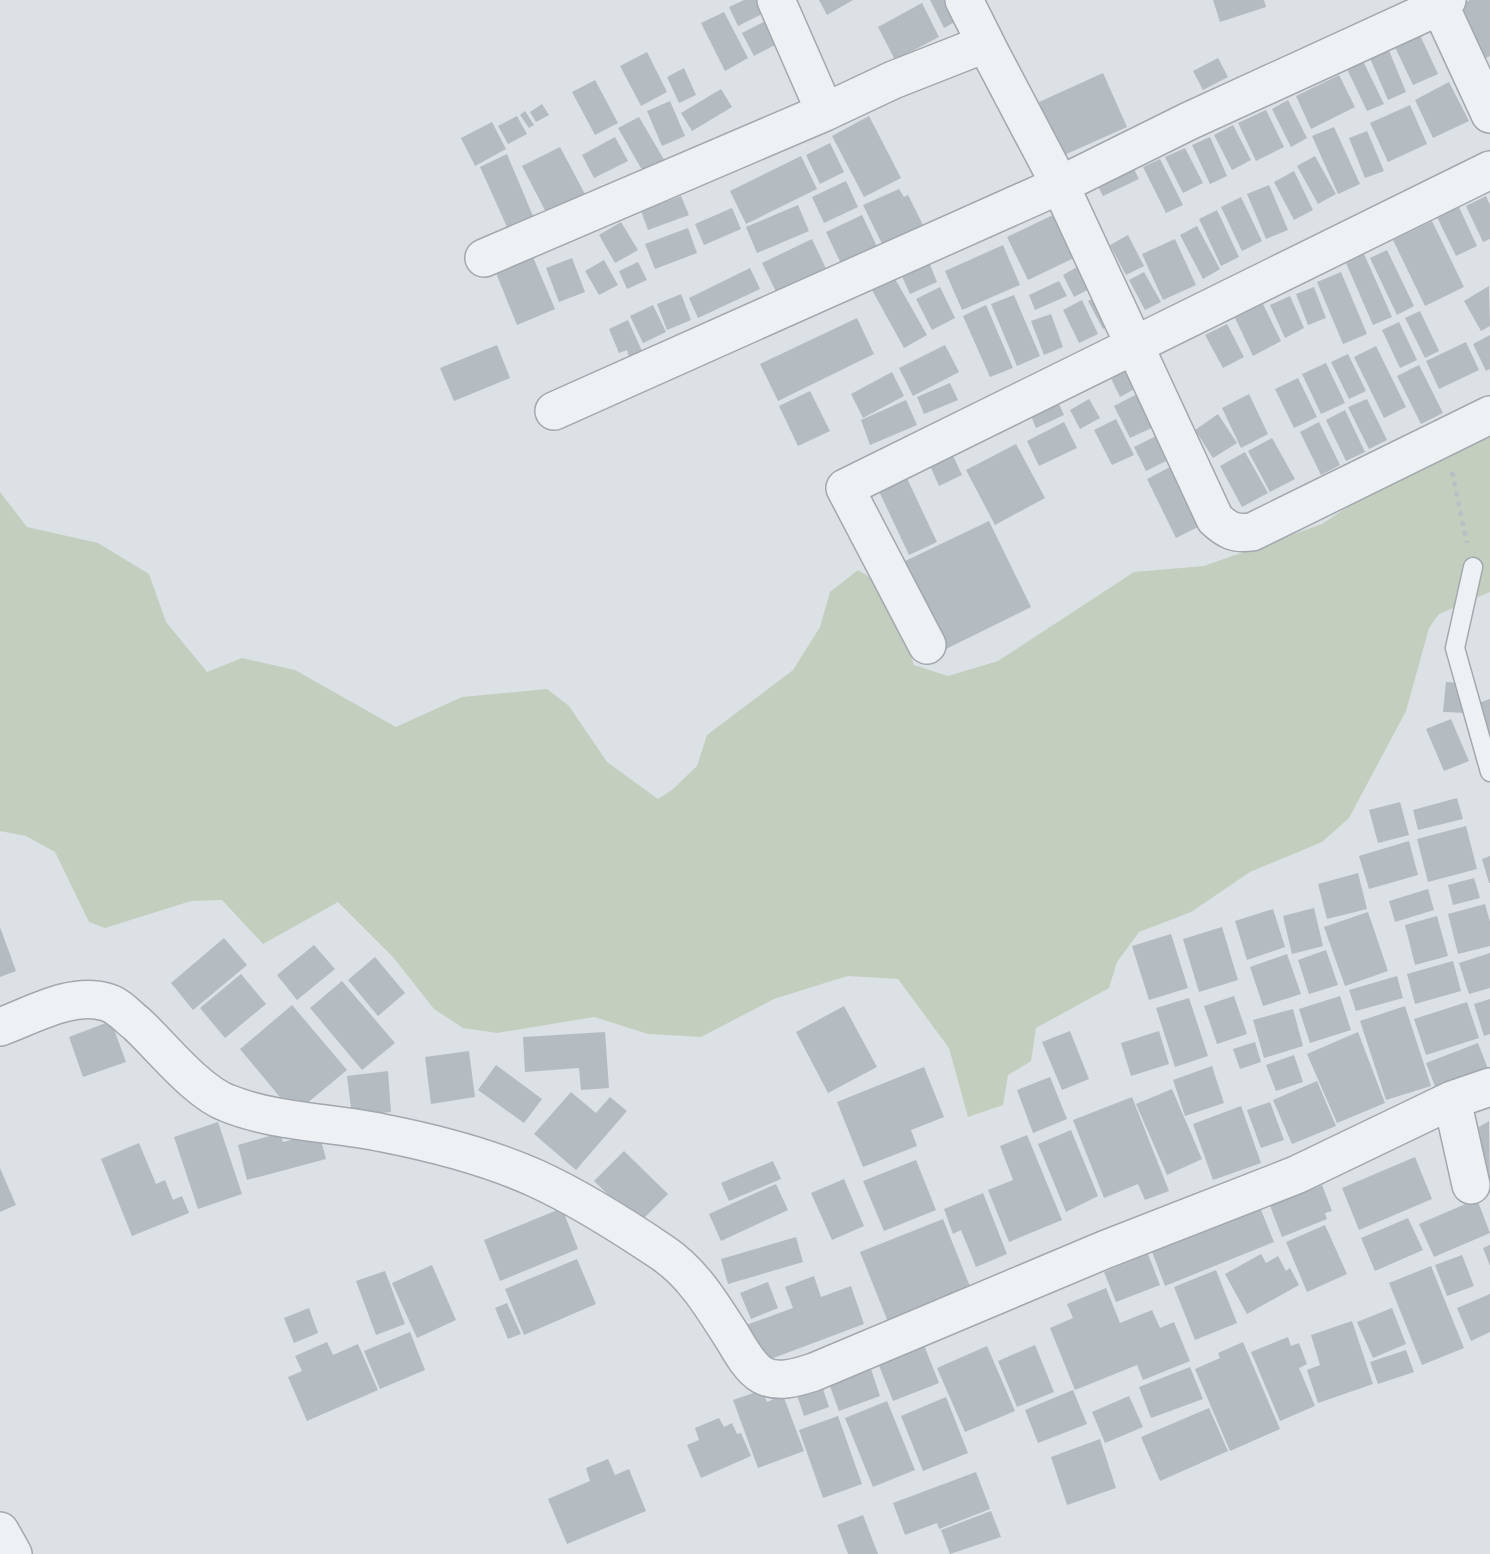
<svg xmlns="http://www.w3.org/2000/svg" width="1490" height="1554" viewBox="0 0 1490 1554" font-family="'Roboto Condensed',sans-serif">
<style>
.green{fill:#c4cebe}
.building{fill:#b4bbc1}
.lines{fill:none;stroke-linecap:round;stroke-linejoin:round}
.service-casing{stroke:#a2a8ae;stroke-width:21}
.minor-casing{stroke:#a2a8ae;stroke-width:40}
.path{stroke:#bbbfc4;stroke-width:4.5;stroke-dasharray:5 5;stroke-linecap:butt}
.service{stroke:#eef1f4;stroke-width:18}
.minor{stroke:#eef1f4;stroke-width:37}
</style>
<rect width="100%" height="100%" fill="#dce1e5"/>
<path class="green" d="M1490,430V592L1439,614L1429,628L1406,711L1349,818L1322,842L1250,872L1191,912L1139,932L1117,962L1109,988L1036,1028L1031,1061L1008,1075L1003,1105L968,1117L949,1048L898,979L848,976L828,982L774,999L701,1037L648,1034L594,1017L497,1033L463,1028L434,1009L393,957L338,902L263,944L222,900L191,901L105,928L89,922L55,852L26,836L0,831V492L27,527L98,543L149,574L166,622L207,672L242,658L295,670L396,727L462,697L547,689L569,706L607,762L658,799L672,790L697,766L707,735L793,670L820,627L830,592L858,570L882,585L891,600L914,665L948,676L998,661L1134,572L1204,566L1322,524L1425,455Z"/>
<path class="building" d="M744,0H760L766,12L738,26L729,7Z
M819,0H853L827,15Z
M930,0H951L960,19L944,28Z
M1213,0H1264L1266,7L1220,22Z
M1470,0H1490V56L1484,59L1459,5Z
M922,3L939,37L895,60L878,27Z
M724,12L748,58L725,71L701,23Z
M773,17L785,40L754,56L742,33Z
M1419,33L1438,74L1413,85L1394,45Z
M1388,48L1406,92L1388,100L1369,56Z
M647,52L667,92L641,106L620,66Z
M1218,58L1228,77L1203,90L1193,71Z
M1363,61L1384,104L1367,111L1347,69Z
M684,68L696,95L679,103L667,77Z
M1103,73L1127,127L1062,156L1039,102Z
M1339,75L1355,107L1311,129L1296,96Z
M595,80L618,123L595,135L572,92Z
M1449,82L1469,121L1433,138L1415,100Z
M721,89L732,107L692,131L681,113Z
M1288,100L1307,138L1291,147L1272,109Z
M670,101L685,136L662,146L647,111Z
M542,104L549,115L536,122L530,112Z
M1410,105L1427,144L1388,162L1370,123Z
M1266,110L1284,147L1256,161L1238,123Z
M525,111L534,125L529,128L520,115Z
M517,116L527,134L508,144L498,126Z
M869,116L901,178L864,197L832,136Z
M639,117L666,163L645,175L618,128Z
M492,122L506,149L475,166L461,138Z
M1233,125L1251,160L1232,170L1214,135Z
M1334,127L1360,184L1338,194L1312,136Z
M1367,131L1384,171L1365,178L1349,138Z
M615,137L628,161L594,178L582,155Z
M1210,137L1227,176L1210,184L1192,145Z
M830,143L844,172L820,184L806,155Z
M560,147L587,198L549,218L522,166Z
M1185,148L1203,183L1183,193L1165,157Z
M507,154L533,216L507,227L480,167Z
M801,156L817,189L746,224L730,191Z
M1315,156L1336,194L1318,204L1297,166Z
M1128,157L1139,179L1103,196L1092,174Z
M1160,159L1183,205L1166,213L1143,167Z
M1294,171L1313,210L1294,220L1274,182Z
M846,181L858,207L824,223L812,197Z
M1269,185L1288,230L1266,239L1247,194Z
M899,189L904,197L908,195L927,233L886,252L863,205Z
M681,196L689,215L648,230L641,211Z
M1486,196L1490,205V239L1483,242L1466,206Z
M1241,197L1262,241L1242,251L1221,207Z
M798,205L809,231L757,253L746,227Z
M1458,205L1477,246L1456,256L1436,215Z
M732,208L741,229L704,245L695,224Z
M1217,210L1239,257L1221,266L1199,219Z
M1057,213L1078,256L1028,280L1007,237Z
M862,215L881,255L845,272L826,232Z
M1432,221L1464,287L1425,306L1393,240Z
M621,222L638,250L615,263L599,235Z
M1197,226L1220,269L1203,279L1180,235Z
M688,228L697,253L655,269L645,244Z
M1128,235L1144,266L1126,275L1110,245Z
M812,239L830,277L780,300L762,263Z
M1175,239L1196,285L1163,300L1142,254Z
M1003,245L1020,285L962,310L945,271Z
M1387,250L1414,306L1397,315L1370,258Z
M1364,254L1392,317L1373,325L1346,263Z
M533,257L555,309L517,325L496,273Z
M927,257L937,282L910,294L899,270Z
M572,258L585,292L559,302L546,268Z
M604,260L618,285L599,295L585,271Z
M638,262L647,280L627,289L619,271Z
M1084,263L1097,285L1074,297L1063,275Z
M750,268L760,289L698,318L689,298Z
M1144,272L1161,302L1145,310L1129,280Z
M1341,272L1367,334L1343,344L1317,282Z
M894,277L927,335L904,348L872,290Z
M1059,281L1067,296L1035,310L1029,295Z
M1489,286L1490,326L1481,331L1464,301Z
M940,287L955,318L932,330L916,299Z
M1314,287L1326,318L1308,325L1296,294Z
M1103,293L1117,322L1103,329L1088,301Z
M681,294L691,320L667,330L657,304Z
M1014,295L1040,356L1017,366L991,304Z
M1290,296L1304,328L1285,338L1270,305Z
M1082,300L1098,334L1079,343L1063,310Z
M1263,304L1281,341L1253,356L1235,318Z
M653,305L666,332L643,343L630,316Z
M986,305L1013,368L990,377L963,316Z
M1420,311L1439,351L1425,358L1405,318Z
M1051,314L1063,347L1044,355L1031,321Z
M857,318L874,354L778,401L760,364Z
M628,320L642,351L629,357L627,350L619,353L609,329Z
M1399,322L1417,360L1400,368L1382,330Z
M1227,324L1244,357L1223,368L1205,335Z
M1490,335V369L1486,371L1473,344Z
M1466,342L1479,370L1439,389L1426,361Z
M497,345L510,378L454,401L440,368Z
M945,345L959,372L913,396L899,368Z
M1376,346L1406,407L1384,418L1354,357Z
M1348,354L1366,391L1349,399L1331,362Z
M1125,356L1140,386L1120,397L1105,366Z
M1326,363L1345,403L1321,414L1302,374Z
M1419,365L1443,413L1421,424L1397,376Z
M892,372L904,396L863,418L851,394Z
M1298,378L1317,417L1294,428L1275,389Z
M950,383L958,400L924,414L917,397Z
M810,391L830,431L798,446L779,406Z
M1141,392L1158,425L1130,438L1114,406Z
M1054,393L1064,415L1036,428L1027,406Z
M1249,394L1268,434L1241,448L1222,408Z
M1089,399L1100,418L1080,429L1070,410Z
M1367,399L1387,440L1369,449L1348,407Z
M906,400L917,425L870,445L861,420Z
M1345,410L1365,452L1346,461L1326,420Z
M1218,414L1237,443L1213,458L1195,430Z
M1116,419L1134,455L1112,465L1094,430Z
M1064,422L1077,448L1039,466L1027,441Z
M1319,422L1340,465L1321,475L1300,432Z
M1158,435L1170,459L1146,471L1134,447Z
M1272,438L1295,479L1270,492L1248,451Z
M1016,444L1045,498L995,525L966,470Z
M950,449L962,475L939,486L927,459Z
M1245,452L1268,493L1242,507L1220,466Z
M1170,467L1186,499L1206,523L1176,538L1147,479Z
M904,472L937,542L909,555L876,485Z
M989,521L1031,607L944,650L901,563Z
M1446,682L1470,684L1467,713L1443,712Z
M1490,699V750L1470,706Z
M1451,719L1469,761L1444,771L1426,729Z
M1457,798L1463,819L1418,830L1413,810Z
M1400,802L1409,835L1378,843L1369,810Z
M1466,826L1477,869L1428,882L1417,839Z
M1409,841L1418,875L1369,889L1359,856Z
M1490,856V883H1489L1482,859Z
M1358,873L1367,909L1327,919L1318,884Z
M1474,878L1480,898L1453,905L1448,885Z
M1428,889L1434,910L1395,922L1389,901Z
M1485,904L1490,922V946L1458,954L1448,914Z
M1314,908L1323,946L1292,954L1283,916Z
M1273,909L1285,947L1247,960L1235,921Z
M1368,912L1388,971L1345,986L1324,927Z
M1437,916L1448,956L1415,965L1405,925Z
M0,927L16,971L0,977Z
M1222,927L1238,980L1199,992L1183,939Z
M1171,934L1188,988L1149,1000L1132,946Z
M224,938L247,965L193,1010L171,983Z
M314,945L335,969L297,1000L277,975Z
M1326,950L1338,985L1309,994L1298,960Z
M1490,953V988L1469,994L1459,963Z
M1287,954L1301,994L1263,1006L1250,967Z
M375,957L405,993L378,1016L348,980Z
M1453,961L1461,991L1415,1004L1407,974Z
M241,974L266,1004L225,1038L200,1008Z
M1397,976L1403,998L1356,1011L1349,990Z
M342,981L395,1043L362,1070L310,1008Z
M1234,996L1247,1034L1217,1044L1204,1006Z
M1340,996L1351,1030L1310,1043L1299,1009Z
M1189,998L1208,1056L1175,1067L1156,1008Z
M1490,999V1034L1484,1036L1474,1004Z
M1467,1002L1479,1038L1426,1055L1414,1019Z
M292,1005L347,1070L294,1114L240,1049Z
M844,1006L877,1067L828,1093L796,1032Z
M1405,1006L1431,1086L1386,1100L1360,1021Z
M1293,1009L1303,1046L1264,1058L1253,1020Z
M111,1021L126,1062L83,1077L69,1037Z
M1070,1031L1089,1079L1062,1090L1042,1042Z
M1159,1031L1169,1064L1131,1076L1121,1043Z
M605,1032L609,1088L581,1090L579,1068L525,1072L523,1037Z
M1358,1032L1385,1103L1337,1123L1307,1054Z
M1255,1042L1261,1062L1240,1069L1233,1049Z
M1478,1043L1490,1074L1441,1102L1426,1063Z
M469,1051L475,1097L431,1104L425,1057Z
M1294,1055L1303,1082L1276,1091L1266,1065Z
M496,1065L542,1099L524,1123L478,1090Z
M1212,1066L1224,1103L1185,1116L1173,1080Z
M924,1067L944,1117L911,1130L917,1146L863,1167L837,1102Z
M388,1071L391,1112L352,1116L347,1076Z
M1050,1077L1067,1119L1033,1133L1017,1090Z
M1317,1081L1336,1126L1292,1144L1273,1100Z
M1172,1089L1202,1159L1167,1175L1136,1104Z
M571,1092L596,1113L610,1097L627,1111L576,1170L534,1134Z
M1132,1097L1169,1191L1145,1200L1138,1184L1104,1198L1073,1120Z
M1270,1102L1284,1140L1261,1148L1247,1110Z
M1241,1106L1261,1163L1213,1180L1193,1124Z
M1489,1121L1490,1183L1485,1186L1462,1137Z
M218,1122L242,1194L198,1209L174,1137Z
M1071,1130L1098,1196L1066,1212L1038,1144Z
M280,1133L283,1142L319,1133L326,1159L247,1180L238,1145Z
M1027,1135L1062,1220L1009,1242L988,1190L1013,1180L1000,1146Z
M139,1143L156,1184L165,1180L173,1200L182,1196L189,1213L132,1236L101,1159Z
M624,1151L668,1194L638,1224L594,1181Z
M1415,1157L1432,1199L1359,1230L1342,1188Z
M916,1160L936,1210L884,1231L863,1181Z
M773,1161L781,1179L729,1201L721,1183Z
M0,1168L16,1205L0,1212Z
M844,1179L864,1226L832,1240L811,1193Z
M1312,1180L1315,1188L1322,1185L1332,1211L1325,1213L1327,1219L1282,1237L1267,1198Z
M776,1184L788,1210L721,1241L709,1214Z
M983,1193L1007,1254L976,1267L961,1230L953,1234L944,1209Z
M1477,1199L1490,1233L1434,1257L1419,1224Z
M1259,1205L1274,1242L1165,1286L1151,1249Z
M562,1208L578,1249L500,1281L484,1240Z
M1408,1218L1423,1250L1375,1271L1361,1238Z
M943,1219L971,1289L888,1322L860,1252Z
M1325,1225L1347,1274L1307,1292L1286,1242Z
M796,1237L803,1262L728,1284L721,1259Z
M1490,1245V1266L1483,1248Z
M1148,1254L1160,1285L1116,1302L1104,1272Z
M1261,1254L1266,1263L1278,1256L1286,1271L1290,1268L1299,1285L1247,1314L1225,1274Z
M1462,1255L1474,1286L1447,1296L1435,1265Z
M577,1259L596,1304L524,1335L505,1289Z
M432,1265L456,1320L417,1338L392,1283Z
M1431,1266L1464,1348L1422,1365L1389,1283Z
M1216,1270L1237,1323L1195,1340L1174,1287Z
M385,1271L405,1324L376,1335L356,1281Z
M814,1276L821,1297L851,1286L864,1324L760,1363L746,1325L793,1308L785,1287Z
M768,1282L778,1308L751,1319L740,1293Z
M1106,1288L1120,1323L1152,1310L1160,1328L1174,1322L1190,1361L1143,1380L1137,1365L1075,1390L1050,1328L1073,1318L1067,1304Z
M1490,1294V1332L1471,1341L1457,1308Z
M507,1303L521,1334L508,1339L495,1308Z
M309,1308L318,1333L294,1343L284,1318Z
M1392,1308L1406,1344L1373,1358L1357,1322Z
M1352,1321L1373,1384L1318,1403L1307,1370L1320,1365L1311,1335Z
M410,1332L425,1370L380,1389L364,1351Z
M1288,1337L1291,1346L1299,1343L1307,1364L1299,1368L1315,1406L1280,1421L1251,1352Z
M327,1342L333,1355L358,1344L378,1390L307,1421L288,1377L302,1371L295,1356Z
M1243,1342L1280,1429L1230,1451L1195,1369L1220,1358L1218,1353Z
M924,1345L939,1383L893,1401L878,1363Z
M1035,1345L1054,1392L1017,1407L998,1361Z
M987,1346L1015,1411L965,1432L937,1368Z
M1406,1350L1414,1372L1378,1384L1370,1362Z
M870,1366L880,1396L839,1411L828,1381Z
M1190,1367L1203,1399L1151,1418L1139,1387Z
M821,1383L829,1407L804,1416L796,1392Z
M762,1390L767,1402L783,1395L804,1451L758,1468L733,1400Z
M1073,1390L1087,1424L1038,1443L1025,1410Z
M1129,1396L1143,1427L1105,1443L1092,1412Z
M946,1397L968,1453L923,1471L901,1416Z
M887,1401L915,1470L873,1487L845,1418Z
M1209,1408L1228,1451L1160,1481L1141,1437Z
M838,1416L862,1484L823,1498L799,1430Z
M719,1418L724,1427L732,1423L737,1434L741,1433L751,1456L701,1478L687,1445L699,1440L695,1428Z
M1100,1439L1116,1488L1067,1505L1051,1457Z
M608,1459L615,1475L629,1469L646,1511L567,1544L548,1499L590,1481L586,1468Z
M976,1472L990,1509L939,1529L937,1523L905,1535L893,1503Z
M991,1511L1001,1537L950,1554L941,1530Z
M863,1515L878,1554H848L837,1525Z"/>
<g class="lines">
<defs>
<path id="service" d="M1473,567L1455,648L1490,772"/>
<path id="minor" d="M776,0L825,112
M964,0L990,52
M1440,6L1490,114
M484,258L825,112L893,80L977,47L990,52L1060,185L1215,519C1228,531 1235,534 1252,532L1490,415
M554,411L1060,185L1189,121L1440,6L1447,0
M927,645L845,488L1490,170
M0,1027C33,1015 71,992 106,1002C118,1005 127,1016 136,1023C161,1046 197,1092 227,1103C277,1123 332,1122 383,1133C434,1143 488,1157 535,1178C579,1198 623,1226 663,1253C694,1274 713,1307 733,1338C740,1350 750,1368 762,1375C778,1384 798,1377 814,1372L1104,1250L1296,1175L1452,1100L1490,1087
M1452,1100L1471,1185
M0,1531L13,1554"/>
</defs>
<use href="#service" class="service-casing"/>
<use href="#minor" class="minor-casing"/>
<path class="path" d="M1452,472L1467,543"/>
<use href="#service" class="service"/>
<use href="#minor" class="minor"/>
</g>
</svg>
